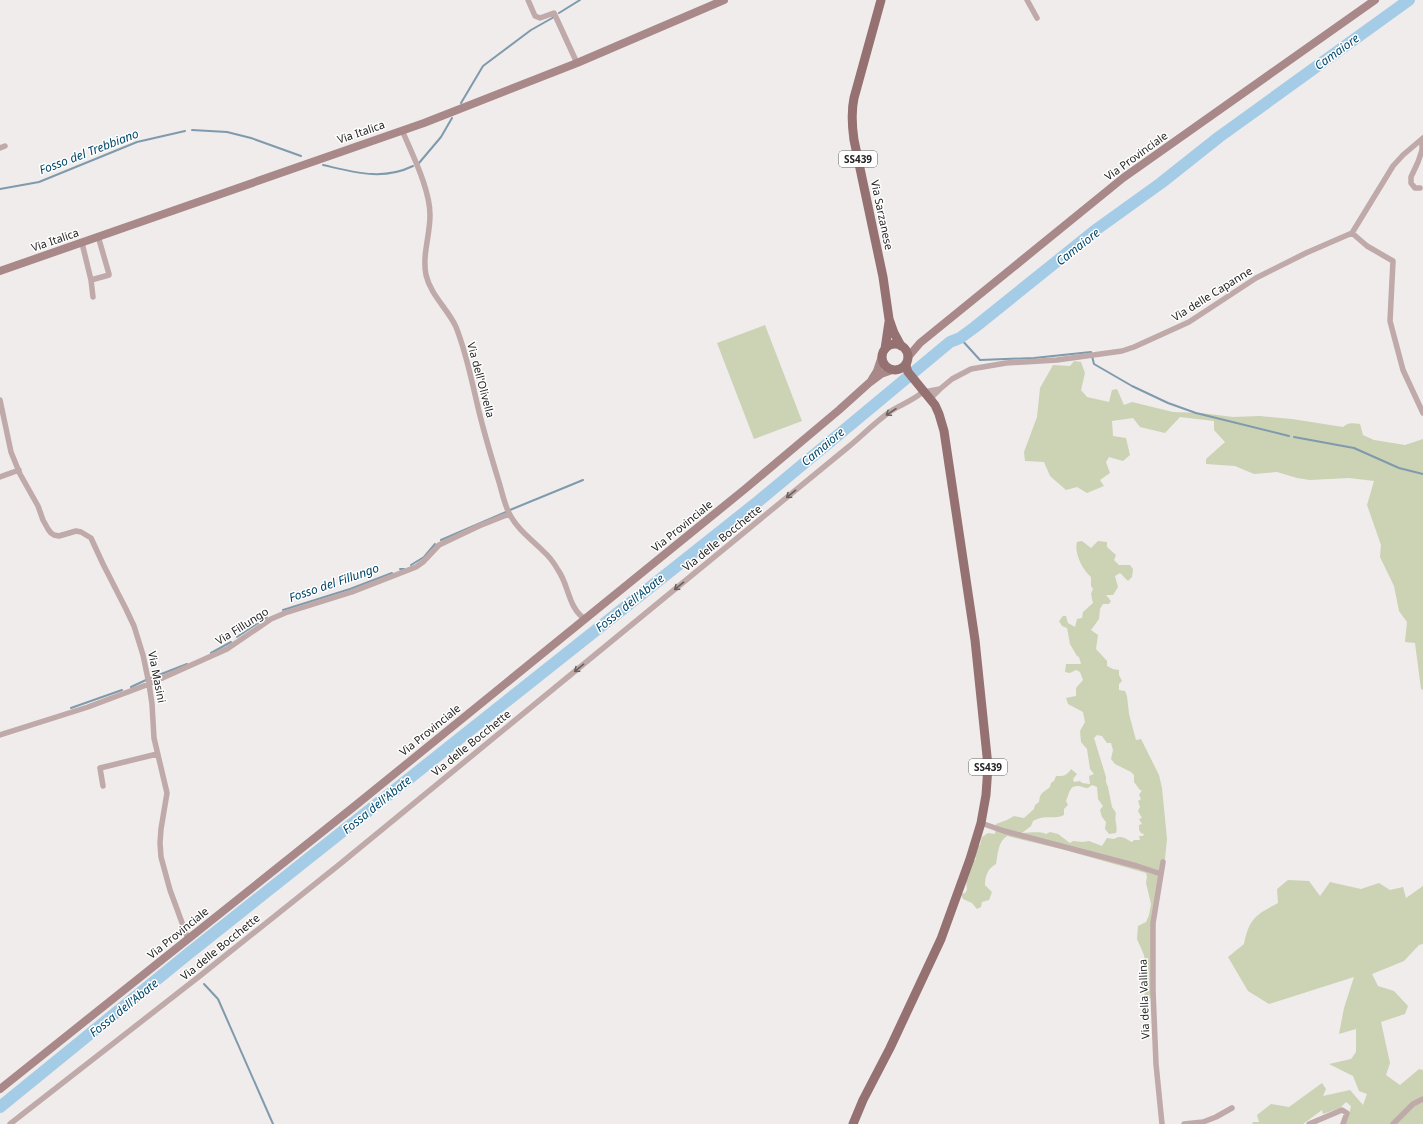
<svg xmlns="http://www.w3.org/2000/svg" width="1423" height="1124" viewBox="0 0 1423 1124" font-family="'Noto Sans',sans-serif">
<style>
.green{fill:#ccd2b4;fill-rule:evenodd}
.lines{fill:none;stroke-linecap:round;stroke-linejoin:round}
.stream{stroke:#7f9aac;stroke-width:2}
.river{stroke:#a5cce7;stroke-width:12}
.street{stroke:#bfa9a9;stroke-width:5.5}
.secondary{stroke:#a88888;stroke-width:8}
.primary{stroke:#967171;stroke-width:9}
.oneway{stroke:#6a605f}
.labels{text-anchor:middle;stroke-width:3;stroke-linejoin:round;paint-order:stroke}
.shield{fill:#fff;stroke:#666665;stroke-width:1}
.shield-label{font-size:10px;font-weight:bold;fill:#252423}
.street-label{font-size:11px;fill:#252423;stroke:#fff}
.water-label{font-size:12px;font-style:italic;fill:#00476a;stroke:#fff}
</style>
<rect width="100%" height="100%" fill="#efeceb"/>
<path class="green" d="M765,325L802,421L754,439L717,343Z
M1074,361L1081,362L1085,373L1081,390L1087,397L1109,402L1112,390L1117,389L1124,405L1132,402L1173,412L1201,413L1233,417L1260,416L1292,419L1343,427C1348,422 1353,423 1360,424L1363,435L1374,440L1405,445L1423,439V690L1421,689L1415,643L1405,642L1407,622L1399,611L1394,586L1380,557L1381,545L1367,505L1374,481L1349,478L1310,480L1297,478L1277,472L1254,474L1235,466L1206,464V459L1225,442L1214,430V421L1180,417L1165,433L1140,427L1133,418L1112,421L1113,436L1126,438L1130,455L1123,461L1109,457L1106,462L1110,473L1100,480L1104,486L1087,493L1077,487L1066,490L1050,476L1044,462L1025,461L1024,452L1037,417L1040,388L1053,365L1070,366Z
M1082,541L1091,548L1098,541L1107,542V547L1116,555L1114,560L1119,565H1130L1133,569L1132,577L1128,581L1120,573L1115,576L1118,587L1113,595H1106L1111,601L1109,604H1103L1100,609L1099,619L1091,630L1098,635L1096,649L1107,661V666L1113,669L1119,670V675L1122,681L1119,684V690L1125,691L1127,696L1129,714L1136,740L1141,739L1159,775L1162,788L1167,839L1164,869L1154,923L1155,996L1146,1000L1144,996L1146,989L1144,977L1146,970L1144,955L1137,939L1138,926L1146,922L1149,915L1151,904L1146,883L1147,877L1146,873L1061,849L1007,836C998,842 998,853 996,864C988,868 985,876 985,885L992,892L989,900L982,902L981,907L977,909L972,903L963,899L961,894L965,893L967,890L966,880L972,862L976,859L974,855L977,846L980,845L982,837L988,833L995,834L996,824L1007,820L1014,816L1024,818L1034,809L1035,805L1039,802C1040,792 1043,793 1050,787L1051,783L1054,781L1056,776C1063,776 1067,776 1071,769L1077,774L1073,779L1074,782L1080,781L1082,783L1090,784L1089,776L1094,774L1090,769L1087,749L1081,742L1080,731L1085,722L1083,712L1068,704L1066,698L1076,696V688L1083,680L1080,672L1076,670L1070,673L1065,672L1066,664H1081L1079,657L1077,656L1070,644L1067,628L1062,626L1059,621L1063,616H1066L1068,623L1075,627L1077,619L1082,618L1083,612L1093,603L1091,594L1093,589L1091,586V577C1082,570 1074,552 1077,542ZM1097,735L1102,736L1107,743H1111L1113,750L1111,759L1115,764L1131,772L1134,775V782L1140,790H1142L1139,795L1141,799L1138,801L1140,807L1138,811L1142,818L1139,819L1142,824L1139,825V830L1141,833L1144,834L1143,836H1139L1140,840H1134L1132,842C1126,839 1121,834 1114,839L1107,838L1102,846L1089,841L1083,842L1073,841L1070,843L1058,834L1050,832L1046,834C1039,831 1030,833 1022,833L1031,826L1033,821C1045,814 1054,820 1064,815V809L1068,805L1066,801C1069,795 1069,785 1078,786C1081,786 1084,788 1088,788L1092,785L1097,787L1098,799L1103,806L1100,810L1102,817L1106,822L1105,829L1109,834L1116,833C1118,826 1114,821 1116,813L1112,807L1108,787L1106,782V777L1094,738Z
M1288,880L1309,881L1320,896L1330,882L1361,889L1379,883L1390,890L1403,887L1406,898L1423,886V944L1419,945L1404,961L1372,974L1378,986L1394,991L1408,1006L1405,1014L1381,1022L1390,1063L1386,1075L1400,1085L1419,1069L1423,1070V1124H1345L1349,1115L1351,1106L1346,1102L1340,1108L1323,1114L1322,1110L1303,1124H1252L1253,1122H1259L1257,1115L1271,1104L1289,1107L1322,1083L1326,1089L1323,1096L1350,1090L1363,1105L1367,1094L1359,1091L1353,1076L1329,1064L1351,1059L1356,1052V1029L1339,1034L1344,1008L1354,977L1269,1004L1248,991L1228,957L1244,944C1249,918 1257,914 1278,903L1277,889Z"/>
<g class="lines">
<path class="stream" d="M559,13L580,0
M461,103L483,66L531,30L554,17
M192,130L227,132L251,138L301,156
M419,163L441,137L452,118
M323,165C354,172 382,181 413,166
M0,189L39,182L137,142L185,131
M960,338L980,360L1034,358L1091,352L1094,364L1132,386L1168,403L1196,413L1289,436
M1294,437L1354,448L1399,468L1423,474
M510,510L583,480
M441,540L506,512
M411,565L424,557L435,544
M400,569H404
M283,610L350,589L392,573
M237,637L267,617
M211,653L231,642
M151,678L187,664
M131,687L146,680
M71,708L122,690
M204,984L218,999L273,1124"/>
<path class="river" d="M0,1107L188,954L755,504L950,342L960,338L975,327L1097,229L1161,183L1219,137L1409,0"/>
<path class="street" d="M528,0L535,16L540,18L554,13L577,63
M1027,0L1037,18
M402,130C412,154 430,189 430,215C430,236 422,255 426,275C431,296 448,309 456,327C466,352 471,378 477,403C483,430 491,456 499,482C502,492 504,503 509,513C516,528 532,540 543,551C549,556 554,563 558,570C569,585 568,608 585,619
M0,148L5,146
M1420,188H1415L1411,183V177L1418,162L1422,150V139
M1352,233L1367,246L1393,261L1390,321L1403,370L1423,413
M82,243L91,280L93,297
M91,280L109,275V274L98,236
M940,389L952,379L971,369L1006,363L1057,360L1122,351L1134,347L1189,322L1256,278L1306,253L1352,233L1393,166L1403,155L1423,138
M924,392L940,389L930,399
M0,400L11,452L20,474L38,506L43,520L48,529L51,533L54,535L59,536L76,531L81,532L91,538L103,564L126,609L134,626L143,655L149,684L152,704L154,738L167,793L161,829L160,843L161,857L170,890L188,939
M0,477L19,470
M0,735L88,707L149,684L227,649L271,619L285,613L352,592L416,567L423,562L439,545L479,526L509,514
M103,786L100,768L157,754
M981,823L1004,831L1137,866L1161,874
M10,1124L201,975L340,864L847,448C862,436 875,422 891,411C902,404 914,400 924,391
M1162,1124L1156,1064L1153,991V923L1163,862
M1184,1124L1203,1122L1216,1117L1232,1108
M1309,1124L1342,1110L1347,1113L1343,1124
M1393,1124L1413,1104L1423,1099"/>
<path class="secondary" d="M0,271L424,123L577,63L724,0
M908,357L920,343L1123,178L1375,0
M872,379L877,371L882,356
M0,1089L356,805L745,489L839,410L869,383L881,374L892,370"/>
<path class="primary" d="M881,0L854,98C851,112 852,126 854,140L883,277L889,319L894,333L901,346
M882 357a13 13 0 1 1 26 0a13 13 0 1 1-26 0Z
M885,349L889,322
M853,1124L863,1100L890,1048L941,939L970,859L981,823L986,795L988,766L975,640L944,431L939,414L935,405L908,372L906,366L907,362"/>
</g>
<defs><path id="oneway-shaft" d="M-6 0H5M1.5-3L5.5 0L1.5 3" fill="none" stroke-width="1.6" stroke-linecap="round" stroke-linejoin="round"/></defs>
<g class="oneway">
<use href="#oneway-shaft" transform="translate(891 412) rotate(146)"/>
<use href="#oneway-shaft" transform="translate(791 494) rotate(141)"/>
<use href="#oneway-shaft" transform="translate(679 586) rotate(141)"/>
<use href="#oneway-shaft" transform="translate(579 668) rotate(141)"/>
</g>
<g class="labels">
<g class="shield">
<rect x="839" y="151" width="38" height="16" rx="3"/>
<rect x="969" y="759" width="38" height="16" rx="3"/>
</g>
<g class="shield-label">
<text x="858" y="163">SS439</text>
<text x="988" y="771">SS439</text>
</g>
<g class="street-label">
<text transform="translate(361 132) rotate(-19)" y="4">Via Italica</text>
<text transform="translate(1136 156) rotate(-36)" y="4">Via Provinciale</text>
<text transform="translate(882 215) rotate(78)" y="4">Via Sarzanese</text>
<text transform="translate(55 240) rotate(-19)" y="4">Via Italica</text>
<text transform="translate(1212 294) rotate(-32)" y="4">Via delle Capanne</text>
<text transform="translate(481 380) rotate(75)" y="4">Via dell'Olivella</text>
<text transform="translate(682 526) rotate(-39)" y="4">Via Provinciale</text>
<text transform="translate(722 538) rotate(-39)" y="4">Via delle Bocchette</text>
<text transform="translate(242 626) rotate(-32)" y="4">Via Fillungo</text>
<text transform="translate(157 677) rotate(79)" y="4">Via Masini</text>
<text transform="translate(430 730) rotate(-39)" y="4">Via Provinciale</text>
<text transform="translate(471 743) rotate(-39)" y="4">Via delle Bocchette</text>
<text transform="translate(178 933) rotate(-39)" y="4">Via Provinciale</text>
<text transform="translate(220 947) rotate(-39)" y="4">Via delle Bocchette</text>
<text transform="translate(1144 999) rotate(-92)" y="4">Via della Vallina</text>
</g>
<g class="water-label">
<text transform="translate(1337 52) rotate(-36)" y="4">Camaiore</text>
<text transform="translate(89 152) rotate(-21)" y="4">Fosso del Trebbiano</text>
<text transform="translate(1078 247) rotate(-38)" y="4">Camaiore</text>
<text transform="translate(823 447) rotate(-40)" y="4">Camaiore</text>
<text transform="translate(334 583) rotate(-19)" y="4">Fosso del Fillungo</text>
<text transform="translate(630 603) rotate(-39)" y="4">Fossa dell'Abate</text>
<text transform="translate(377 805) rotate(-39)" y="4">Fossa dell'Abate</text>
<text transform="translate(124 1008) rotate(-39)" y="4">Fossa dell'Abate</text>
</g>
</g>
</svg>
